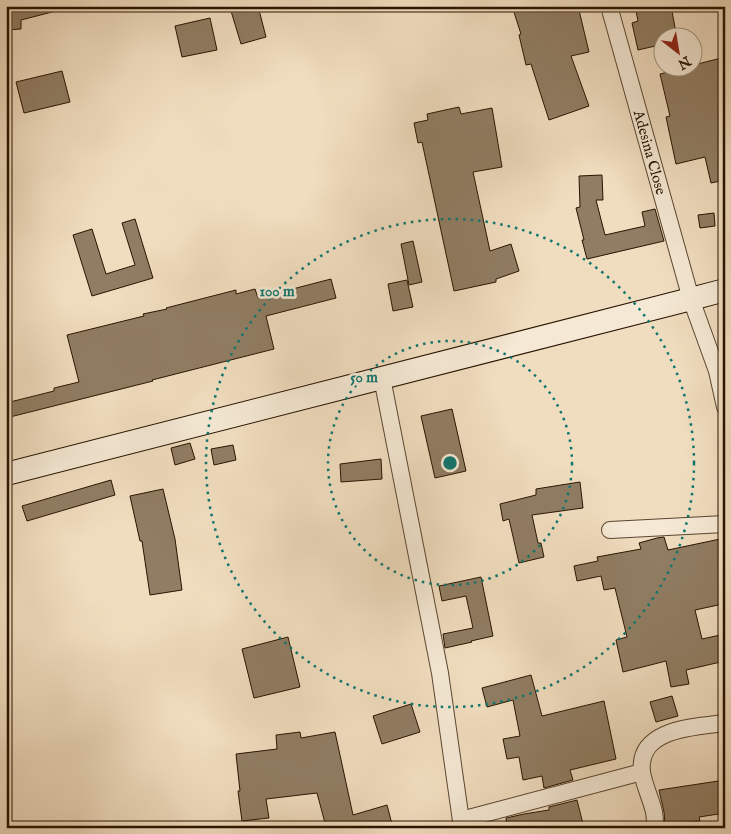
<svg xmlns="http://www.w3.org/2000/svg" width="731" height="834" viewBox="0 0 731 834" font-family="'IM FELL English',serif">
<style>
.building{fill:#907d63;stroke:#281400}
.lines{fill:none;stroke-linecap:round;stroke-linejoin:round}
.minor-casing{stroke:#5a4630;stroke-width:18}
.secondary-casing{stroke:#281400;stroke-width:24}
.minor{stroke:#f5e9d5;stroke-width:16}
.secondary{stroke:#f5e9d5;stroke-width:22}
.ring{fill:none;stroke:#0f766e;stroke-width:2.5;stroke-dasharray:2.5 5}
.labels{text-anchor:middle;stroke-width:5;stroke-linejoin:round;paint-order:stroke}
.street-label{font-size:15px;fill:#281400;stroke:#f5e9d5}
.centre{fill:#0f766e;stroke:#f5e9d5;stroke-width:2.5}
.ring-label{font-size:15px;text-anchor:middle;font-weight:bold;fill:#0f766e;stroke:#f5e9d5;stroke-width:5;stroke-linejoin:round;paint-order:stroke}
</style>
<rect width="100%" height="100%" fill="#f0ddbf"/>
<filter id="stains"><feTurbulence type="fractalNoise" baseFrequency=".004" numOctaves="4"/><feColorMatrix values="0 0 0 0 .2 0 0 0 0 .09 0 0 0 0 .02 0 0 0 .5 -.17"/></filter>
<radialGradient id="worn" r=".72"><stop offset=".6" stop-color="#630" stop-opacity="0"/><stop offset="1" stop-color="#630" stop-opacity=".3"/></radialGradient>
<path class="building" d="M6,6H55L56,11L21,20V29L6,30Z
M249,6H258L266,37L241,44L231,11Z
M512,6H578L589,52L571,56L589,106L549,120L531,64L526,65L519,35L521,34Z
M635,6H671L677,38H664V44L638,50L632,23L638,21Z
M210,18L217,50L182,57L175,26Z
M725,57V180L711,183L705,157L676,164L666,117L670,116L660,74L685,68H694V65Z
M62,71L70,102L24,113L16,82Z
M459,107L461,114L492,108L502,167L473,172L490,251L511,244L519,271L496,279V282L454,291L422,142L418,143L414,123L428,120L427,114Z
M602,175L603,200H596L605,235L645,226L642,212L655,209L664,241L587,259L582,240H584L576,208L580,207L579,176Z
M714,213L715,226L700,228L698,215Z
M135,219L153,278L92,296L73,235L92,229L106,274L135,265L122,223Z
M413,241L422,282L409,285L401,244Z
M331,279L336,298L266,316L274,349L152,380L153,381L6,418V403L54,391V388L79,382L67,335L144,316L143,314L167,309L166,308L236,290V294L255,289L258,298Z
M407,280L413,307L393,311L388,284Z
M452,409L466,471L435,478L421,416Z
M190,443L195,459L175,465L171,448Z
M233,445L236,460L214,465L211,449Z
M381,459L382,479L341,482L340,464Z
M111,480L115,495L27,521L22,506Z
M580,482L583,508L532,515L538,543H541L544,557L519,563L509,519L503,521L500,504L536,495V489Z
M163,489L175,539L182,590L150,595L142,541H140L130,496Z
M664,537L668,550L725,538V596H722L723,604L695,610L702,639L725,634V661L686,670L689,684L671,687L666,661L623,672L616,640L627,637L615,588L604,590L601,576L577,581L574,566L598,561L597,557L641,549L639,543L657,538Z
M481,577L493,636L471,641L472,642L445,648L443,634L473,628L466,596L442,601L439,586Z
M288,637L300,687L254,698L242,649Z
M531,675L542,716L604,701L616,759L570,770L573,780L544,788L542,776L523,780L519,757L507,759L503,739L520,736L513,700L487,707L482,688Z
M672,696L678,716L656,722L650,702Z
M411,704L420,732L382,744L373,716Z
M300,732L301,738L335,732L353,815L387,805L393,828H322L321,824L325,823L317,793L266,799L269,818L242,821L238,791H240L236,754L277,749L276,735Z
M725,780V813L699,817L700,821L665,825L664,812L659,790Z
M577,800L584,828H507L506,818L524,814L549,810V807Z"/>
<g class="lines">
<defs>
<g id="minor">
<path id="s1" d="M609,6L691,299L717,371L725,407"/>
<path d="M382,378L440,673L462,828"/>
<path d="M610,530L725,524"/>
<path d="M461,820L642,772"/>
<path d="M655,828C655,823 655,817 654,812C651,799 644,785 642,772C637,728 695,727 725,723"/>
</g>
<path id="secondary" d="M6,474L691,299L725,290"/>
</defs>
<use href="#minor" class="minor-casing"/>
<use href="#secondary" class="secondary-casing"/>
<use href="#minor" class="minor"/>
<use href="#secondary" class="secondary"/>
</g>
<g class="ring">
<circle cx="450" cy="463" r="122"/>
<circle cx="450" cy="463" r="244"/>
</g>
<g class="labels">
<g class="street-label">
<text dy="5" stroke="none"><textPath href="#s1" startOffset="152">Adesina Close</textPath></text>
</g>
</g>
<circle cx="450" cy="463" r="8" class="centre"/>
<g class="ring-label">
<text x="277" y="296">100 m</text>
<text x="364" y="382">50 m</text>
</g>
<rect width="731" height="834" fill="none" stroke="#f0ddbf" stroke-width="25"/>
<rect x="8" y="8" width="716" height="819" fill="none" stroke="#281400" stroke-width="2.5"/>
<rect x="12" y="12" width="706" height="809" fill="none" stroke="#281400"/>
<g transform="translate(678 52) rotate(149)"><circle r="24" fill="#f5e9d5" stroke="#a39480"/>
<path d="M0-4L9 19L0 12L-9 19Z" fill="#8f2418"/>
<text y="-8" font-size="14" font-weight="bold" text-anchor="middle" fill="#281400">N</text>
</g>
<rect width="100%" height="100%" filter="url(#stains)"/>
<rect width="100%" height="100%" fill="url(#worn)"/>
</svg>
